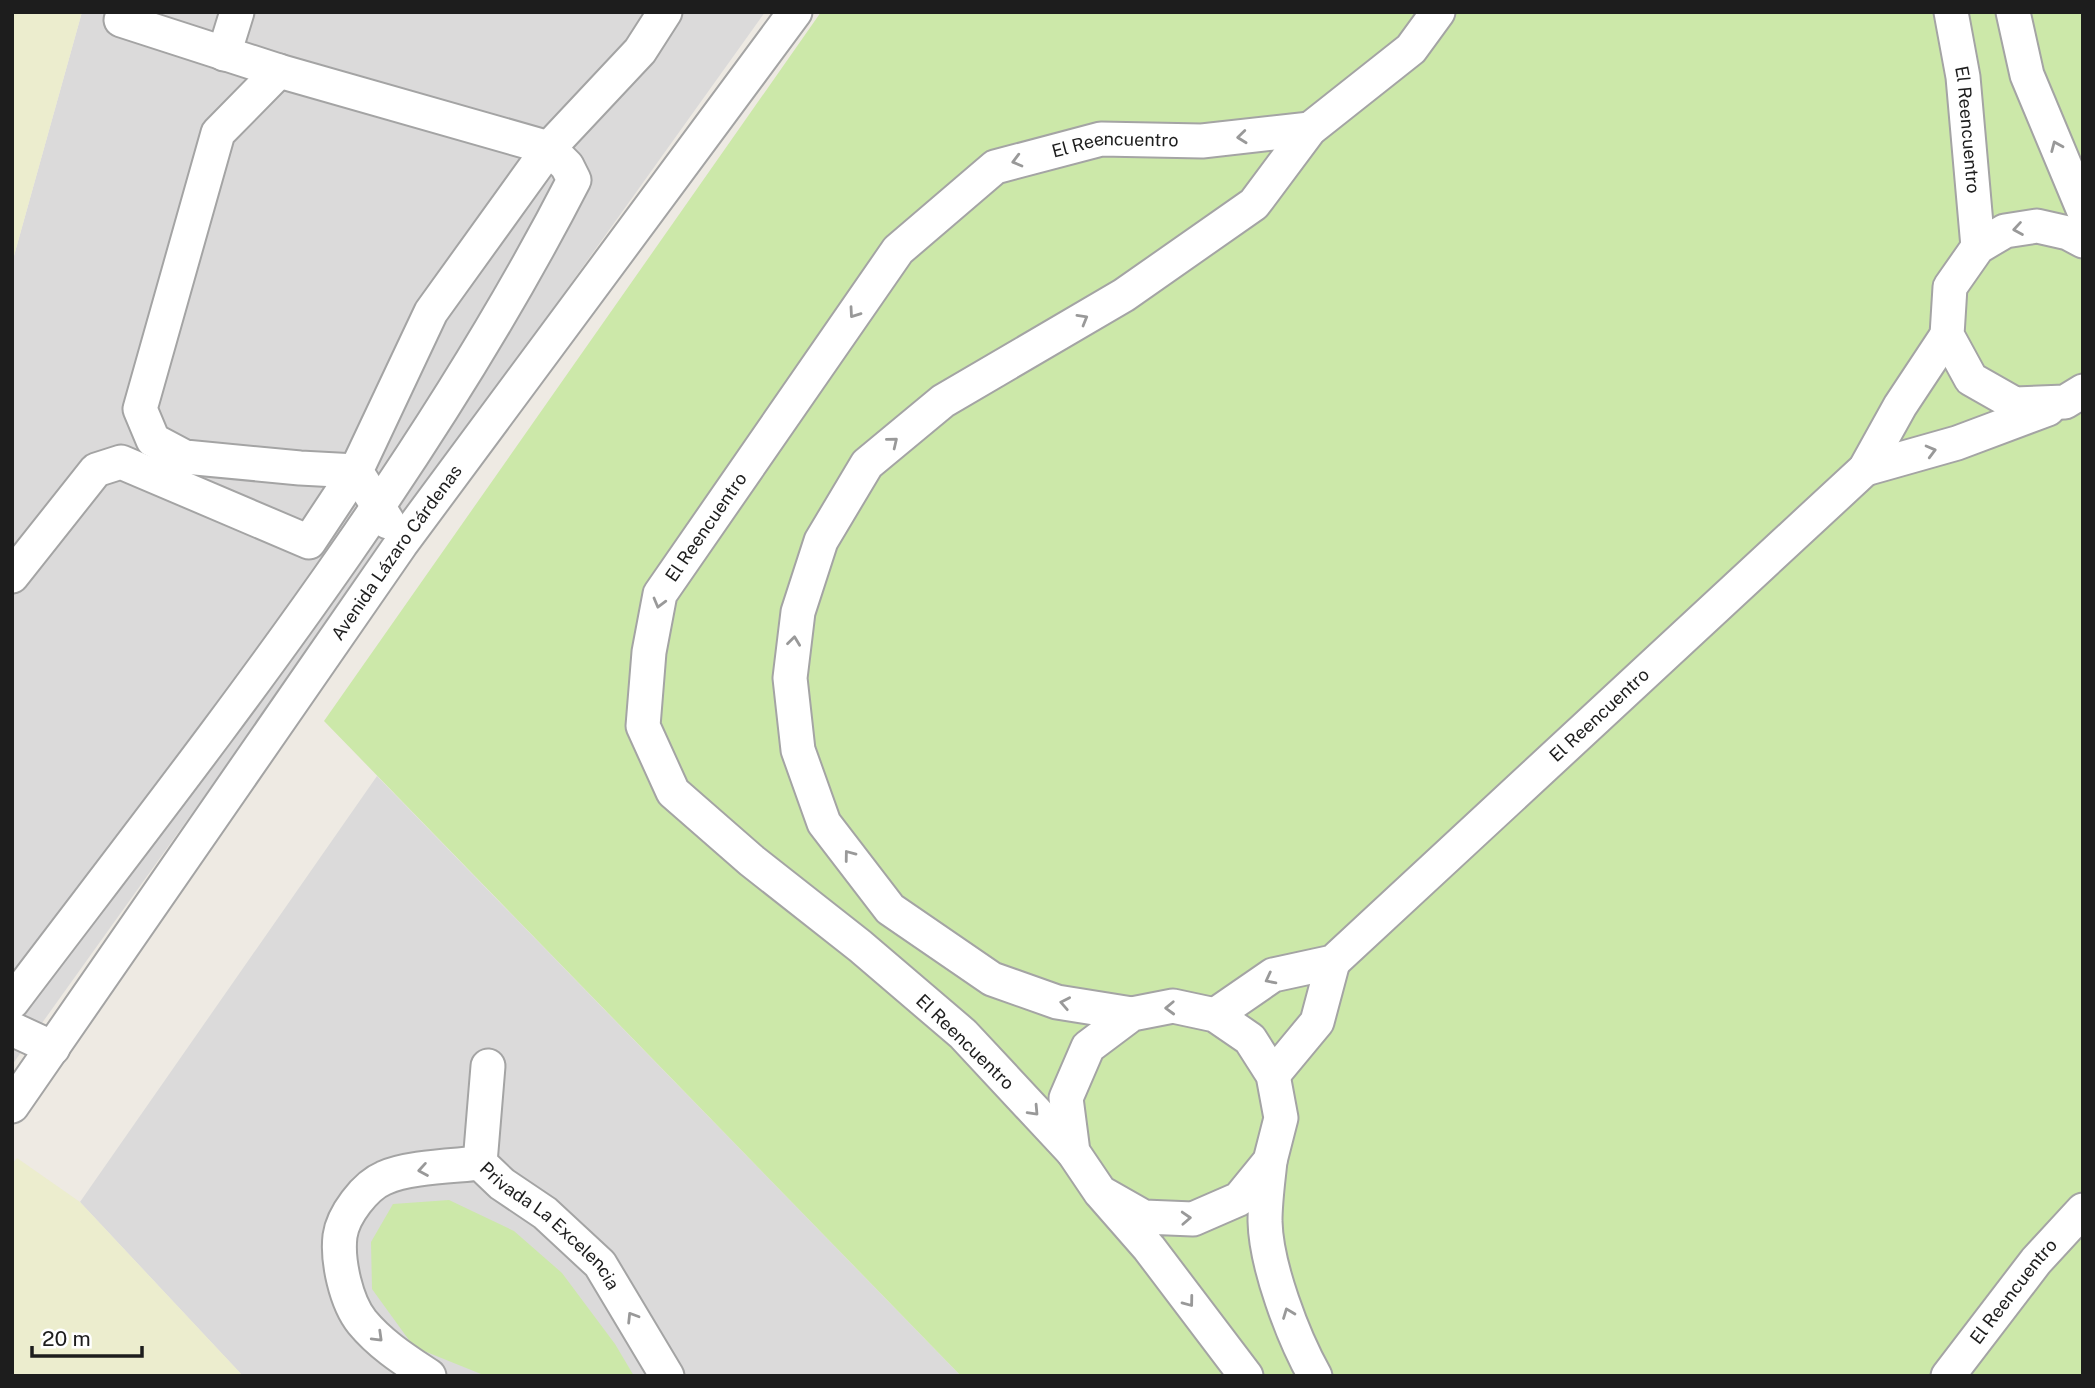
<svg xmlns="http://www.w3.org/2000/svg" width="2095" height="1388" viewBox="0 0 2095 1388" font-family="'Public Sans',sans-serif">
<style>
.residential{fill:#dbdada}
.farmland{fill:#ecedce}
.grass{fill:#cce8a9}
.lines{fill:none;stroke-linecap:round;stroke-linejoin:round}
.street-casing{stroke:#a4a4a4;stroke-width:37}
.street{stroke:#fff;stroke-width:33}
.oneway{stroke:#999}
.labels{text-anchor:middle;stroke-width:5;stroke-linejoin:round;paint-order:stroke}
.street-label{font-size:18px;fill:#1d1d1d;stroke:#fff}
</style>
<rect width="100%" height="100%" fill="#eeeae3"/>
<path class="residential" d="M82,12H765L12,1065V263Z
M377,776L961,1376H243L80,1202Z"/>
<path class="farmland" d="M12,12H82L12,263Z
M17,1158L80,1202L243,1376H12V1164Z"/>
<path class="grass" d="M821,12H2083V1376H961L324,721Z
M449,1200L514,1231L562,1273L615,1344L634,1376H486L414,1347L372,1289L371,1242L393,1204Z"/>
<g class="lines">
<defs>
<g id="street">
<path id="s1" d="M1951,12L1963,77L1978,247"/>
<path d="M2013,12L2027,75L2083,209"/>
<path d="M224,54L237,12"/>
<path d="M279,71L218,133L140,409L153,440L185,457L300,468L356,471"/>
<path d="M2083,241L2068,233L2037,226L2005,231L1978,247L1950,287L1947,335L1971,379L2015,404L2065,402L2083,391"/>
<path d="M1865,469L1957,443L2048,409"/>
<path d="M388,522L356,471L431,312L549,148L640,51L665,12"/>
<path d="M12,576L96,470L121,462L309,542L356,471"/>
<path d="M12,1002C212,738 422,476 574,180L567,166L549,148L279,71L121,20"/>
<path d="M1132,1014L1057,1002L992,979L890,909L824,823L798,750L790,678L798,612L821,541L867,464L943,401L1124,295L1254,204L1310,129L1411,49L1438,12"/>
<path id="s2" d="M1215,1015L1273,975L1333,962L1865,469L1900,406L1947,335"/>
<path d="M12,1029L53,1048"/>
<path d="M1273,1075L1317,1022L1333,962"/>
<path id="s3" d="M12,1106L401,544L795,12"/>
<path id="s4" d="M1073,1152L963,1034L860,946L752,861L673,792L643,726L649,652L660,594L898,250L995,167L1101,139L1202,141L1310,129"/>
<path d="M1270,1161C1268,1181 1265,1201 1265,1221C1266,1266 1293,1337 1315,1376"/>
<path d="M480,1163L488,1066"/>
<path d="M1100,1192L1144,1217L1193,1219L1239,1199L1270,1161L1281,1118L1273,1075L1250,1039L1215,1015L1173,1006L1132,1014L1088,1047L1066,1098L1073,1152L1100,1192L1149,1248L1246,1376"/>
<path id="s5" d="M429,1376C405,1360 381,1345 362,1322C346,1302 337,1261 340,1236C343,1215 365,1186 384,1178C407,1167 454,1166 480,1163L502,1184L545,1213L600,1264L667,1376"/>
<path id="s6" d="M1948,1376L2036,1261L2083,1210"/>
</g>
</defs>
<use href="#street" class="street-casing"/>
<use href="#street" class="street"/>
</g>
<defs><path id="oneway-chevron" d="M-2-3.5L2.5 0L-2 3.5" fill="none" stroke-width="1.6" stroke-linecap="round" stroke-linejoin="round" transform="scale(1.75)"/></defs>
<g class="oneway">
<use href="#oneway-chevron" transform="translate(1242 137) rotate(174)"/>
<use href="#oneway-chevron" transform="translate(2056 146) rotate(-113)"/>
<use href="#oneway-chevron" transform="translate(1017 161) rotate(165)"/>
<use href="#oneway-chevron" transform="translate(2018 229) rotate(171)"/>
<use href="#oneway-chevron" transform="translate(854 313) rotate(125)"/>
<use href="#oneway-chevron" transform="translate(1083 319) rotate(-30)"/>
<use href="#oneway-chevron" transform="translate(893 442) rotate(-39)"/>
<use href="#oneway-chevron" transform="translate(1931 451) rotate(-15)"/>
<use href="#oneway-chevron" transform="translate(659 603) rotate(105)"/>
<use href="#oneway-chevron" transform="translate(794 641) rotate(-83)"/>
<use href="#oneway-chevron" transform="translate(849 855) rotate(-127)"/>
<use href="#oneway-chevron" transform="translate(1270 979) rotate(153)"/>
<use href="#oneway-chevron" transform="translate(1065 1003) rotate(-169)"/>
<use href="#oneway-chevron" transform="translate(1170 1008) rotate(178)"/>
<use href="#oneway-chevron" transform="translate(1034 1111) rotate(47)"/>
<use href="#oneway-chevron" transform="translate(423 1170) rotate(170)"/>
<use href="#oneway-chevron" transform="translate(1186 1218) rotate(-3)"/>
<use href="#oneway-chevron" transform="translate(1189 1302) rotate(53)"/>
<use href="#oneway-chevron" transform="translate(1288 1313) rotate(-111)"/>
<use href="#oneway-chevron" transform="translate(632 1317) rotate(-122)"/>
<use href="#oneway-chevron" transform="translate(378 1337) rotate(44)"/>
</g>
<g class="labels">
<g class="street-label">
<text dy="6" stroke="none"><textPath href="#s1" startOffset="119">El Reencuentro</textPath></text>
<text dy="6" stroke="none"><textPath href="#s4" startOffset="1414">El Reencuentro</textPath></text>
<text dy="6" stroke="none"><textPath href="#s4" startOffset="826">El Reencuentro</textPath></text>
<text dy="6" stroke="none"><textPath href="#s3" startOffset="674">Avenida Lázaro Cárdenas</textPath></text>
<text dy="6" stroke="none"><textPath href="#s2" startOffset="495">El Reencuentro</textPath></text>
<text transform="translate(965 1042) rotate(44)" y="6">El Reencuentro</text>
<text dy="6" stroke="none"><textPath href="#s5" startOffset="444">Privada La Excelencia</textPath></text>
<text dy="6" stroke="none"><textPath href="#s6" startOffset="107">El Reencuentro</textPath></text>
</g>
</g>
<rect width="2095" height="1388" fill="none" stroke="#1d1d1d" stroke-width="28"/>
<path d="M32 1346v10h110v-10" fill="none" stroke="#1d1d1d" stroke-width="3.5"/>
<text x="42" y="1346" font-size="21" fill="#1d1d1d" stroke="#ffffff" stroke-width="5" paint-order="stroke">20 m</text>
</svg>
